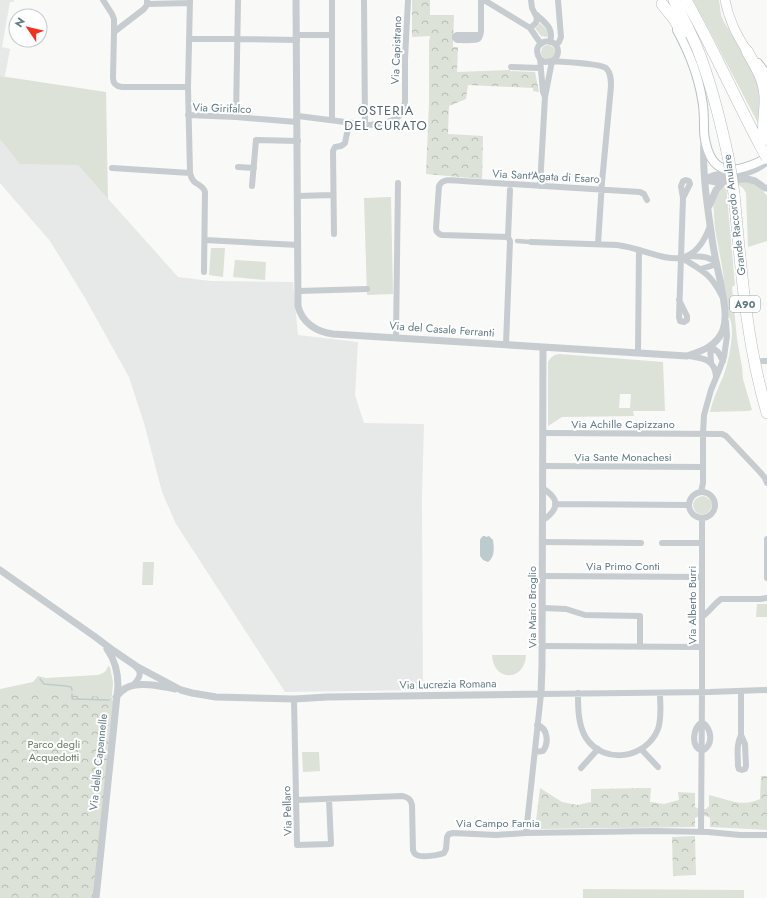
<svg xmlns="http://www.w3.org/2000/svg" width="767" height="898" viewBox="0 0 767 898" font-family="Jost,sans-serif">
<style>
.built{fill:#e7e9e8}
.grass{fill:#dce2d7;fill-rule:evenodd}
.park{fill:url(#park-crowns)}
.water{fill:#bcccce}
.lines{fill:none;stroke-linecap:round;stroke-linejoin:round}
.stream{stroke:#bcccce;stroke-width:1.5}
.secondary-casing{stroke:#b8c0c3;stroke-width:10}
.primary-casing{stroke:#b7bec1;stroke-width:10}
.motorway-casing{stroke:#b9bec0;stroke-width:12}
.pedestrian{stroke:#c6cccf;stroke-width:4.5}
.minor{stroke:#c6cccf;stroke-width:6}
.tertiary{stroke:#c6cccf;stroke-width:7}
.secondary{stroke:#fff;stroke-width:8}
.primary{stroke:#fff;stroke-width:9}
.motorway{stroke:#fff;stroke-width:11}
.motorway-bridge-casing{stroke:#b9bec0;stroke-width:12;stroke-linecap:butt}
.motorway-bridge{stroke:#fff;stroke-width:11}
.labels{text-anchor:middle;stroke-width:4;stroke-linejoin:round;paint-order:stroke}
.shield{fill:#fff;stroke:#90a2a9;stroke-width:1}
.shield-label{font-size:10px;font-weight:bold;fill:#617a84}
.street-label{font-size:11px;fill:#617a84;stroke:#fff}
.park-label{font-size:11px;fill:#697b61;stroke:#fff}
.quarter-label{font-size:13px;letter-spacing:1px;fill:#54676f;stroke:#fff}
</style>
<defs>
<pattern id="park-crowns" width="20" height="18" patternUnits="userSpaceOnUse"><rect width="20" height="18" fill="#dce2d7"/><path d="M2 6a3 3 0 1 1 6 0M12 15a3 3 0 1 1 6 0" fill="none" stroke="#b6bcb4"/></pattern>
</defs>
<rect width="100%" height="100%" fill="#f9f9f7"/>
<path class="built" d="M0,0H14V2H10L2,47L10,49L5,76H0Z
M0,137L78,165L178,277L211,281L293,282L298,335L358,342L355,395L364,423L424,424L422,499L423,690L285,692L176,524L162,492L144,423L129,377L85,298L50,241L0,183Z"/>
<path class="grass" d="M693,0H719L721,15L724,22L755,71L760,81V127L705,22Z
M540,23L548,31L549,34L547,37L541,36L535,28L538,26Z
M541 52a7 7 0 1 1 14 0a7 7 0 1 1-14 0Z
M0,76L106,92L108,199L78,165L20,164L0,139Z
M737,182C750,181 759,185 767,196V241L748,247L746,193L743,188L737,184Z
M726,185L735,285L732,287L737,339L742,367L743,379L752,410L748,411L710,412C713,399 718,388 723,377C728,363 731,349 732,334C732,328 732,323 729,317L722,266L715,229L713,201L719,188Z
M391,197L393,294L367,295L364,198Z
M211,248H225L223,277L209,275Z
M235,260L266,262L265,280L233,277Z
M559,354L663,362L665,411H633L634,416L562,417L548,426V362C551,357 553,355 559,354ZM620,394H631L630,408H619Z
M703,496C724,502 702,525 694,509C691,502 696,497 703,496Z
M143,562H154L153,585H142Z
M757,604H767V617H756Z
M492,655H526C525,682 493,682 492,655Z
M108,666L110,667L113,682L112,696L111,697L114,703L0,696V689L33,682L38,676L46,678L98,675C104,673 106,672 108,666Z
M302,752H319L320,771L303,772Z
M583,889L744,890V898H583Z"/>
<path class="park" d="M412,0H430V15H454L453,47H458L457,72L510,70V71L535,72L539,92L533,91V88L468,85L466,99L449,106L448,134L483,136L482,179L426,174L429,103V42L430,36L412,37Z
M0,693L111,697L114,703L94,898H0Z
M761,776H767V830L710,827V818C705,815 700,815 695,818V827L535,829L540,788L562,802L577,805L591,802V789L651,788L650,802L664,804L679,800L678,792L695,793V807L699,809H706L709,806V795C729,799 740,808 760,799Z
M695,836L696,875L673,876L672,837Z"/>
<path class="water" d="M483,536H485L486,537L489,536L493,540C494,548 495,557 488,562L483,560L480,556V540L481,538Z"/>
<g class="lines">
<path class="stream" d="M40,679L44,684L66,686L71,687L72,690
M72,694V698L73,699L109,700"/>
<defs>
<path id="secondary" d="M677,30C689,52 698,74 702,99C704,108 704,117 704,127C704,131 704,135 705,139C712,180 738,173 767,158
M758,63L767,75"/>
<path id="primary" d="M725,0C729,20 736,34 747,51"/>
<path id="motorway" d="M674,0C682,16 691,33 698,50C712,86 721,123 729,161
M686,0C713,48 735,98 761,147
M662,4L674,19L682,33
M747,51C755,65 764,79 765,96C766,113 760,129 767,145
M734,194C741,268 746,342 767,413"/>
</defs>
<use href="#secondary" class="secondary-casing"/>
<use href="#primary" class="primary-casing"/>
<use href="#motorway" class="motorway-casing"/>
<path class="pedestrian" d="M517,241L531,242"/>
<path class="minor" d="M103,0L112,14L114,19V32L113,78C113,84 116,86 122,87H188
M190,0L188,87L190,173C193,187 202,182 205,192L204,272
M332,0V120
M364,0L365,124
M484,0L530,28L541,44
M147,4L190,3
M537,15C546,24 554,28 550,42
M530,28L536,23L537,18L532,8L531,0
M114,32L144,9L147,5V0
M297,35H332
M480,35H457L455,36V38L457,40C461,40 475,41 478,39C480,38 481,33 481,30V0
M189,39H237L297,40
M556,45L559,42L561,37L558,0
M540,59L545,62L552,61C562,62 599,63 606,68C611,73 611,80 611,86L602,182L598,244
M511,67L540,68
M188,115L236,117L297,122
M298,116L369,125L385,123L395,119L399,116L403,110L405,102V59L408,0
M236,117L238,0
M238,167L254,168
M112,168L190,173
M252,186L256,140L298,141
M540,186L545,97L543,92L540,59C528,41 557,34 558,51C558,56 556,59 552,61L545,97
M298,196L333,195
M334,234L333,151L335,147L341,146L345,143L349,123
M508,237L442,235C438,234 436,232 436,228L439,186C443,177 454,181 462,181L640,192L644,194L647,200
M205,240L298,245
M531,242L617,245C657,250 690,281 710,226
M688,256C698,257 710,255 717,264L701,269
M682,258C703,271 710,273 722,296
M299,291L367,289
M679,300L687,316V320L684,322L680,321L679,317L683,198L681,186L683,181L686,180L689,181L690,184L683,198
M396,337L398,183
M506,344L510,241L508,237L510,190
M710,346L718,352L723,361
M710,346L711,362
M638,353L639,250
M689,356C703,358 715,359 716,377
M762,361H767
M543,433L722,434L726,436L760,472L765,478L767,483
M543,466L703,467
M689 505a13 13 0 1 1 26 0a13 13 0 1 1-26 0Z
M701,492L703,483V434L704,415L711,390L720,368L724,357L727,336L726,322
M555,504L689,505
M543,520C551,515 560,506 553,497C550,493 546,491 543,488
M767,539V578
M543,542L641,543
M662,543H702
M543,576L702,577
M543,608L566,609L585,615L640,616V647
M703,616C710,611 714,604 721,599H760L767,598
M542,646L702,647
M133,685C139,679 143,673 136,667
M741,692V735L745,744L746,766L745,769L742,770L739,769L738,766C738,755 736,745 741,735
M578,693C578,708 578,725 586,738C604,765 646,759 658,729C662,718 660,705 660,693
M294,699L297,845L331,844L329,799
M702,722C712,729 714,745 702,751C690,746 693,728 702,722Z
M641,749L658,767
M535,752L543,751C549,743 548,728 537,725
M581,768L598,749
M296,800L402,796C408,797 411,799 412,805L413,850C414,853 414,854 417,855C422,858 439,855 444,853L446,849L447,837L449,834L453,833L496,835L526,833L656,831L708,832L740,835H767
M701,832L702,692V519
M526,833L541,694L710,692L767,690"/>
<path class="tertiary" d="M296,0L298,306C302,323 317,332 333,334L687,356C702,351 717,346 723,330C728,315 723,299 721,284C718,271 715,258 713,245C708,211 702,175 704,141
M705,180C716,171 731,176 744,173C753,172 760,167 767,162
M705,180L717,182L743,179H747L755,181L765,188
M709,206L716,190L723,182
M0,570L94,636L114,651L136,666L181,690L192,693L216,697L294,699L327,697L541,694L542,666L543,347
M116,697C119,693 122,690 126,688C138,681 161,686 175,689
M96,898L118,686C118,673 115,660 107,649"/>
<use href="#secondary" class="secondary"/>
<use href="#primary" class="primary"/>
<use href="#motorway" class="motorway"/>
<defs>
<path id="motorway-bridge" d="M761,147L767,158
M729,161L734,194"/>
</defs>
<use href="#motorway-bridge" class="motorway-bridge-casing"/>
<use href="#motorway-bridge" class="motorway-bridge"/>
</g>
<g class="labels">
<rect class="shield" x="730" y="296" width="30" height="16" rx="3"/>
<g class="shield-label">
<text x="745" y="308">A90</text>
</g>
<g class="street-label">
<text transform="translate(396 50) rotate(-88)" y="4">Via Capistrano</text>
<text transform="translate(222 108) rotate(2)" y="4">Via Girifalco</text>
<text transform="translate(546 176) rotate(3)" y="4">Via Sant'Agata di Esaro</text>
<text transform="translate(734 215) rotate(-97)" y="4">Grande Raccordo Anulare</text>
<text transform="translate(442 329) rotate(4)" y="4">Via del Casale Ferranti</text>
<text x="623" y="428">Via Achille Capizzano</text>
<text x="623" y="461">Via Sante Monachesi</text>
<text x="623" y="570">Via Primo Conti</text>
<text transform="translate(692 605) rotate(-90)" y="4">Via Alberto Burri</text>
<text transform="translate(532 607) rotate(-90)" y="4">Via Mario Broglio</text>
<text transform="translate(448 684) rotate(-1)" y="4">Via Lucrezia Romana</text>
<text transform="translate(98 762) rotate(-84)" y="4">Via delle Capannelle</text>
<text transform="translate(287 811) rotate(-92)" y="4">Via Pellaro</text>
<text x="498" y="827">Via Campo Farnia</text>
</g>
<g class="park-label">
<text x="54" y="748">Parco degli<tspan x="54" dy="13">Acquedotti</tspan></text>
</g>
<g class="quarter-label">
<text x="386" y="115">OSTERIA<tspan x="386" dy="15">DEL CURATO</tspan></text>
</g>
</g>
<g transform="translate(28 28) rotate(305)"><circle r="19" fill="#ffffff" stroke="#c0cace"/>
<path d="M0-3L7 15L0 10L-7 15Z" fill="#f3311d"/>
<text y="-6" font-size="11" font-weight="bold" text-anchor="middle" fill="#617a84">N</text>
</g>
</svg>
